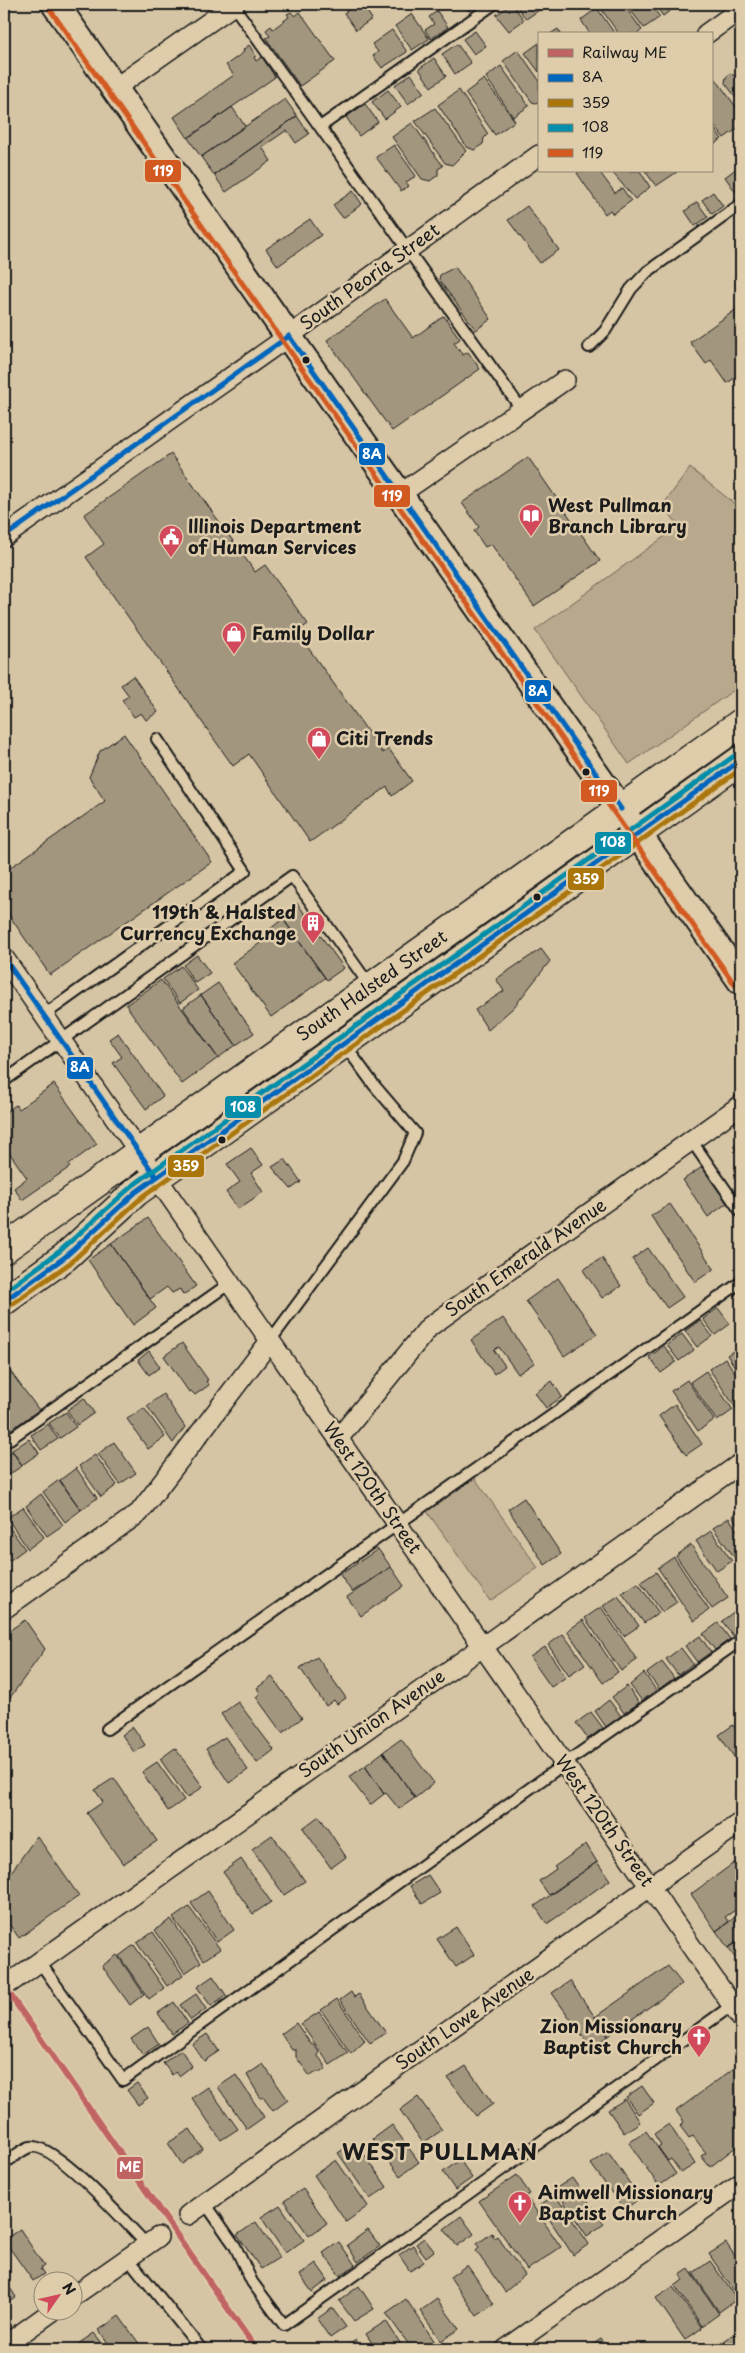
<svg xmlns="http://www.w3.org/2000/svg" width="745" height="2353" viewBox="0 0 745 2353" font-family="'Playpen Sans',sans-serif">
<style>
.green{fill:#b8a98d;stroke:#6a6254}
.building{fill:#a2967f;stroke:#1c1c1c}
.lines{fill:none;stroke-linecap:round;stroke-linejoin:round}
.lane-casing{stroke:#1c1c1c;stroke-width:14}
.street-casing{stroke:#1c1c1c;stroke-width:22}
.secondary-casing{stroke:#1c1c1c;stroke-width:30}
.primary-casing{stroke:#1c1c1c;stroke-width:31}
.lane{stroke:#deccaa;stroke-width:10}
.street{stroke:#deccaa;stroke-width:19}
.secondary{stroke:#deccaa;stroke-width:26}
.primary{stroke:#deccaa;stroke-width:28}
.bus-1-casing{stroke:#deccaa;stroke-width:9}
.bus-2-casing{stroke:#deccaa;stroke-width:9}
.bus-3-casing{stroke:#deccaa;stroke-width:9}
.bus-4-casing{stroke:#deccaa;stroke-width:9}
.bus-1{stroke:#0065bd;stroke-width:5}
.bus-2{stroke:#aa760a;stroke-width:5}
.bus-3{stroke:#068daa;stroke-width:5}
.bus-4{stroke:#d25a21;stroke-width:5}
.rail-1-casing{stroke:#deccaa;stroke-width:10}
.rail-1{stroke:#c06363;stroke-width:6}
.bus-dot{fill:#1c1c1c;stroke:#deccaa;stroke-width:2}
.labels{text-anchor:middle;stroke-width:5;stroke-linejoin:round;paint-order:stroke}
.street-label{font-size:18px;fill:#1c1c1c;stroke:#deccaa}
.poi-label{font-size:18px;font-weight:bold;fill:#1c1c1c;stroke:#deccaa;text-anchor:start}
.district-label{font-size:22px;font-weight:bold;letter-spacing:1px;fill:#1c1c1c;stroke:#deccaa}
.line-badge{stroke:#deccaa;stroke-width:2}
.badge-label{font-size:14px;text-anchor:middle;font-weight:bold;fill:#fff}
</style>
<rect width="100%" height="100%" fill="#d6c5a4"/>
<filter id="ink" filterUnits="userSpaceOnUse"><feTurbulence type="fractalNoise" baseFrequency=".02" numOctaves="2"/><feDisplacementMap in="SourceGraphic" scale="10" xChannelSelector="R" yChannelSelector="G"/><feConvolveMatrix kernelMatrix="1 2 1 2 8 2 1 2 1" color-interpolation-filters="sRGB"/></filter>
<g filter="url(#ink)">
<path class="green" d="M690,468L741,509V685L629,764L535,630L679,526L663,505Z
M474,1477L538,1568L490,1601L426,1510Z"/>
<path class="building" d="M357,4H362L372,19L356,30L344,13Z
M463,4H479L469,11Z
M512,4L524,20L509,31L496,15Z
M515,4H539L542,8L526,19Z
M601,4H623L642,30L637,34H619L599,6Z
M626,4H650L660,17L644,28Z
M654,4H679L663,16Z
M597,8L615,34H590L581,20Z
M437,11L448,27L431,39L425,30L434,24L429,17Z
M291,12L295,16L300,12L335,61L300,86L266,38L270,36L266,30L271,26L273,29L289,17L287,14Z
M412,14L429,39L412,50L395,26Z
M558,29L561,34H550Z
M392,30L407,52L382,68L373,56L378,52L372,44Z
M475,31L486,46L474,54L463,39Z
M539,43V72L525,53Z
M457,44L471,63L455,74L442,54Z
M249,45L256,56L254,57L256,61L262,57L275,77L188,138L174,117L234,75L226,65L244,52L243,50Z
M518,50L539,80V101L536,103L532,102L503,61Z
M434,58L446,76L431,87L419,69Z
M501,66L529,106L513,117L486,77Z
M741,70V104L725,83L726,77L731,73L734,76Z
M411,74L424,92L408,104L395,85Z
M713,75L741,114V126L724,138L711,121Z
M484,79L515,121L495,135L465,93Z
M388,90L401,107L385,119L372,102Z
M459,90L488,134L484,138L483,144L474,150L467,147L438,105Z
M285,99L297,116L214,175L201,157Z
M365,104L378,122L359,136L346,117Z
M232,107L245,126L201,157L188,138Z
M435,108L466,151L452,165L445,163L415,121Z
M297,116L309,134L296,143L287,130L262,147L271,161L226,192L214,175Z
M412,123L443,166L438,169V175L430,181L422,179L392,137Z
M711,124L722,139L711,146Z
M394,145L416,176L406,182L409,186L401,191L376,157Z
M741,165V191L737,194L725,177Z
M579,171H599L615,193L622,188L631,201L613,214L610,210L605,214L577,173Z
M611,171H640L650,187L635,199Z
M645,171H676L677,172L656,186Z
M353,191L362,204L343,218L333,205Z
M713,192L723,206L712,214L702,200Z
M697,202L708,217L695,226L685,211Z
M527,206L559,250L540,263L508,220Z
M310,219L321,235L278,266L266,249Z
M455,267L491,319L476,330L439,280L440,275Z
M385,299L413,338L444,316L460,339L454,343L463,355L468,352L480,369L392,431L327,340Z
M741,306V374L727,383L711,360L706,364L690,342Z
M171,454L255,572L265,565L308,624L297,632L383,753L389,749L412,781L392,796L387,787L310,842L249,754L233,766L86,557L104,544L84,515Z
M528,457L600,561L534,606L491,544L485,547L474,531L479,527L462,503Z
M133,676L158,712L146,720L141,713L134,717L122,700L129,696L121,685Z
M124,734L212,862L50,975L4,908V872L105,801L89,777L100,751Z
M297,903L344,968L327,980L283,919L284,918L282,914Z
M283,919L325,978L271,1017L232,963L270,936L266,932Z
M541,949L550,961L514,1007L488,1030L475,1010L504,991L496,979Z
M197,955L210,973L195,983L183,965Z
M181,966L198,990L180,1003L163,979Z
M161,980L218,1058L182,1084L126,1005Z
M218,983L254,1033L236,1045L201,995Z
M201,995L236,1045L218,1058L183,1008Z
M118,1033L163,1096L146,1109L113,1063L122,1057L109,1039Z
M54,1084L97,1144L68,1165L70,1167L22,1200L14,1188L27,1178L4,1145V1113L16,1105L19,1109Z
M741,1140V1157L733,1146Z
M251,1148L263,1165L251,1173L263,1192L238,1209L226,1192L240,1182L227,1164Z
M285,1159L301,1182L291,1189L272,1167Z
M702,1167L727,1203L708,1217L683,1180Z
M670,1204L714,1269L695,1282L651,1216Z
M148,1218L196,1286L183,1295L180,1289L172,1293L167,1287L150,1299L111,1244Z
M111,1244L156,1308L133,1325L88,1260Z
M648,1248L683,1297L667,1308L632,1259Z
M602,1258L621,1286L602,1298L583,1270Z
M558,1278L597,1334L564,1356L526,1301Z
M718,1308L730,1324L715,1335L703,1319Z
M503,1318L534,1363L518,1374L499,1347L494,1350L505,1366L494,1374L471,1340Z
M700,1320L712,1336L697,1347L685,1331Z
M682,1334L694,1350L679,1361L667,1345Z
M182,1343L208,1380L206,1381L209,1385L195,1395L191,1391L189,1392L164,1356Z
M664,1346L676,1362L661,1373L649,1357Z
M741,1346V1376L727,1355Z
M149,1351L160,1367L149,1375L138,1360Z
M725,1358L741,1381V1405L736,1408L709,1369Z
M4,1363L39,1410L6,1433L4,1431Z
M706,1371L733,1410L717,1421L690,1382Z
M687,1380L714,1420L698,1431L671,1391Z
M552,1381L562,1397L546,1408L535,1393Z
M163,1394L185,1427L173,1443L147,1406Z
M84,1398L94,1413L77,1425L67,1410Z
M675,1404L702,1444L686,1455L659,1416Z
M144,1408L165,1437L148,1449L127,1419Z
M66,1412L76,1427L60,1438L49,1423Z
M48,1424L58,1439L41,1450L31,1435Z
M29,1439L39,1453L22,1465L12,1450Z
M114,1442L136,1473L120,1484L98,1454Z
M12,1451L22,1466L5,1477L4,1456Z
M95,1455L117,1485L101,1497L79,1466Z
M76,1468L97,1498L81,1510L60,1480Z
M59,1480L81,1510L65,1522L43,1492Z
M41,1494L63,1525L47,1536L26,1506Z
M524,1498L561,1554L545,1565L508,1509Z
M23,1507L44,1537L28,1549L7,1518Z
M741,1509V1530L732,1516Z
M729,1518L741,1536V1554L735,1558L713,1528Z
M4,1520L25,1549L9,1561L4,1553Z
M711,1531L732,1561L717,1571L696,1541Z
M691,1545L728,1598L712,1609L676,1556Z
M378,1549L391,1567L352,1592L340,1575Z
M674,1557L709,1610L694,1621L658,1568Z
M391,1567L404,1586L361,1616L347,1597Z
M656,1572L677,1602L662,1612L641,1582Z
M638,1583L659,1613L644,1623L622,1593Z
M618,1596L639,1626L624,1636L603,1606Z
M601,1607L637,1660L621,1671L585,1618Z
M736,1610L741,1617V1632L734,1637L722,1621Z
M25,1620L45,1649L4,1706V1634Z
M583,1620L618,1672L603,1683L567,1631Z
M718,1623L730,1639L715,1650L703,1634Z
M563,1634L585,1664L569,1675L548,1645Z
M700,1636L711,1652L697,1662L685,1646Z
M545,1647L566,1677L551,1687L530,1657Z
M681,1648L693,1664L678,1675L666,1659Z
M317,1657L346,1698L337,1704L334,1700L326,1706L300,1668Z
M662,1662L674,1678L659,1689L647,1673Z
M644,1673L656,1690L642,1701L630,1685Z
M272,1677L302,1718L282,1733L256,1697L260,1693L257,1688Z
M627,1686L639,1703L624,1713L612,1697Z
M609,1700L621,1716L606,1727L595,1711Z
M238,1702L274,1750L257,1763L221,1714Z
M591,1712L603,1728L588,1739L576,1723Z
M733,1725L741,1737V1767L719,1735Z
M133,1727L145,1745L134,1752L122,1735Z
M225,1737L248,1770L229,1783L206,1749Z
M401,1739L434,1783L415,1798L383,1752Z
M175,1748L203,1787L187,1798L160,1759Z
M383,1752L415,1798L399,1809L386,1793L384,1794L365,1766Z
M157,1762L184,1800L168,1811L142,1772Z
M365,1766L384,1794L370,1805L349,1777Z
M114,1778L157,1841L123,1864L87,1813L103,1802L95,1790Z
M319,1816L346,1857L331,1868L303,1828Z
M272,1835L305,1881L284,1895L252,1849Z
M37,1836L79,1896L19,1938L4,1917V1882Z
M586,1844L597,1862L549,1895L539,1881L556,1869L554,1867Z
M741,1858V1906L725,1917L729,1922L716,1931L691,1894Z
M241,1859L271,1902L253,1914L223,1872Z
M597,1862L610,1880L547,1924L535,1906Z
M428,1875L440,1893L422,1904L410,1886Z
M208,1891L234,1930L217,1942L191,1903Z
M189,1907L220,1949L204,1960L173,1918Z
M741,1913V1939L728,1948L716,1931Z
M171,1919L201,1962L185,1973L155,1930Z
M456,1927L474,1955L456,1967L437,1939Z
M153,1932L183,1975L167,1986L137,1943Z
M741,1939V1966L728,1948Z
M134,1945L164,1988L149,1999L119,1956Z
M117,1955L144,1994L130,2005L102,1966Z
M668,1966L682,1984L608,2036L595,2017Z
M213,1976L226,1995L211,2006L197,1987Z
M570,1981L608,2036L591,2048L552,1993Z
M351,1992L354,1997L359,1994L386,2033L370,2043L340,2000Z
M196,1994L206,2009L191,2020L180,2005Z
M337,1999L365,2041L351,2054L321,2010Z
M174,2002L188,2023L172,2034L158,2013Z
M319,2012L348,2053L330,2065L301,2024Z
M296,2023L311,2044L315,2046L319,2052L318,2056L325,2065V2069L321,2072H317L310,2076L296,2057V2050H292L281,2034Z
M148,2027L159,2044L143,2055L131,2039Z
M207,2034L219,2051L204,2061L192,2044Z
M181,2050L192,2066L179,2076L176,2072L172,2075L163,2063Z
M263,2064L288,2100L273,2111L263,2097L261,2099L247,2075Z
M466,2066L493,2104L476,2116L448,2078Z
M737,2066L741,2072V2143L710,2167L701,2156L706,2153L693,2136L689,2138L680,2126L684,2122L676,2111Z
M236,2075L264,2117L247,2129L218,2087Z
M137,2083L148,2098L138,2105L127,2090Z
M642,2086L654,2103L638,2114L626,2097Z
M208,2087L238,2129L221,2140L192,2098Z
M418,2097L442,2130L423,2143L400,2110Z
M625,2099L640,2122L624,2133L608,2110Z
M669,2124L695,2164L681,2173L671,2159L668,2161L658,2147L661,2145L654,2134Z
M392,2125L419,2162L400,2176L373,2139Z
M190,2129L203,2149L182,2164L168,2143Z
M646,2131L676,2174L659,2186L629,2143Z
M355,2141L387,2187L370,2199L338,2153Z
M608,2152L640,2198L624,2210L591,2164Z
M336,2160L368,2206L346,2222L314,2175Z
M460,2160L472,2178L455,2190L443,2172Z
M517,2175L530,2194L526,2196L561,2247L527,2270L479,2201Z
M572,2178L604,2224L587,2236L555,2189Z
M303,2189L327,2223L309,2236L284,2201Z
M555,2195L589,2244L573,2255L540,2205Z
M4,2205L9,2213L4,2216Z
M280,2205L304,2240L285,2253L261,2217Z
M461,2216L474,2234L457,2246L444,2229Z
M256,2222L280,2257L261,2269L237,2235Z
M20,2229L44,2266L40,2269L44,2274L33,2281L4,2240Z
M368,2230L380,2246L358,2262L347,2245Z
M492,2233L494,2238L497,2236L525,2275L505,2292L476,2251L479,2248L477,2244Z
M424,2238L434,2251L426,2257L416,2244Z
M339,2242L355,2265L340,2276L323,2253Z
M726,2243L741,2265V2295L738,2297L709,2254Z
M413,2245L424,2262L410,2271L399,2255Z
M710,2261L737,2299L719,2312L693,2273Z
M316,2263L328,2280L312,2292L300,2275Z
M467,2265L494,2304L477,2316L450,2277Z
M689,2269L719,2314L702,2326L675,2286L683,2280L680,2275Z
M4,2279L16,2297L4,2306Z
M359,2286L374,2309L354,2321L339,2301Z
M673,2287L702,2328L685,2340L656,2298Z
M406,2299L437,2345L431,2349H412L386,2313Z
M437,2299L459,2329L441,2341L420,2311Z
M332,2308L346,2327L330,2338L317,2319Z
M119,2316L143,2349H112L99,2330Z
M386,2321L404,2349H376L366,2334Z
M94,2333L107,2349H82L78,2344Z
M734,2334L741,2343V2349H719L717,2346Z
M601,2339L609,2349H586Z
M356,2340L362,2349H343Z"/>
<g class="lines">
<defs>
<path id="lane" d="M233,5L522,410
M320,127L494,4
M589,347L605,331L631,289L647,272L741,204
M44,1015L245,871L157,739
M4,1081L292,876L370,986
M691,1140L741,1212
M270,1341L403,1161L415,1133L374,1085L344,1044
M4,1443L230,1283
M107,1729L741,1282
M39,1961L123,2080L564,1764L741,1640
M4,2164C12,2158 21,2150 30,2147C54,2141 129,2226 147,2245
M205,2203L235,2246L252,2282L284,2325L741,1999
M128,2258L201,2349"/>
<path id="street" d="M706,34L741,9
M115,88L235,4
M400,494L565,380
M4,537L289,336L539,155
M4,958L741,2018
M338,1439L429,1327L741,1105
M4,1609L139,1513L270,1341
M4,1987L741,1463
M188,2215L741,1822
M72,2297L158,2237
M4,2346L54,2310
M506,2349L741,2183"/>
<path id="secondary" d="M55,4L741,981"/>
<path id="primary" d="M4,1249L741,723
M4,1301L65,1257L136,1192L741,760"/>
</defs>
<use href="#lane" class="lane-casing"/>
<use href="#street" class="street-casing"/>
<use href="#secondary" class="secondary-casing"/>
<use href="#primary" class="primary-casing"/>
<use href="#lane" class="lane"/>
<use href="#street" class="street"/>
<use href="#secondary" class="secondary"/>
<use href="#primary" class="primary"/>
<defs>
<path id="bus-1" d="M289,336L621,809
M4,537L289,336
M4,958L156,1177
M4,1301L65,1257L136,1192L741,760"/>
<path id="bus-2" d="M8,1307L70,1263L141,1198L741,769"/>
<path id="bus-3" d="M4,1292L60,1251L132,1186L737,754"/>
<path id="bus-4" d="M49,8L735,985"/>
</defs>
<use href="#bus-1" class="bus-1-casing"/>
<use href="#bus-2" class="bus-2-casing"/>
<use href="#bus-3" class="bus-3-casing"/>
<use href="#bus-4" class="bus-4-casing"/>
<use href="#bus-1" class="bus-1"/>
<use href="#bus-2" class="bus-2"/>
<use href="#bus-3" class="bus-3"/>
<use href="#bus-4" class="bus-4"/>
<defs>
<path id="rail-1" d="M4,1986L256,2349"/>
</defs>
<use href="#rail-1" class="rail-1-casing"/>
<use href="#rail-1" class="rail-1"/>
</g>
</g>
<defs>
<symbol id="library-pin" viewBox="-11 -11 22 30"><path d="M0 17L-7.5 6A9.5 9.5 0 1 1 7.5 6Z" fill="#d1495b" stroke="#deccaa"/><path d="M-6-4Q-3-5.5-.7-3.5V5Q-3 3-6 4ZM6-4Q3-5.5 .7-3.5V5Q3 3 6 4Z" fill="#fff"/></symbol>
<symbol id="civic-pin" viewBox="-11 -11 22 30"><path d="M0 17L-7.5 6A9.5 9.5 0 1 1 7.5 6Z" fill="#d1495b" stroke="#deccaa"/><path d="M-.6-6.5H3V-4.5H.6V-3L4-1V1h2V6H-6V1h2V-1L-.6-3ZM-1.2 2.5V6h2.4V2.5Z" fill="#fff"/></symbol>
<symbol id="shop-pin" viewBox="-11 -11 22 30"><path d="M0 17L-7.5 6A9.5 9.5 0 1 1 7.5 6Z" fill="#d1495b" stroke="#deccaa"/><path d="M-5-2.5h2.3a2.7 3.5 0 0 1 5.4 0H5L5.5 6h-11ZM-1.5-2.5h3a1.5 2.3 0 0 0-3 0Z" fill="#fff"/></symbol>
<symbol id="building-pin" viewBox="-11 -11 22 30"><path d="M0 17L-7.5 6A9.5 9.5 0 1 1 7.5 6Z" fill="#d1495b" stroke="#deccaa"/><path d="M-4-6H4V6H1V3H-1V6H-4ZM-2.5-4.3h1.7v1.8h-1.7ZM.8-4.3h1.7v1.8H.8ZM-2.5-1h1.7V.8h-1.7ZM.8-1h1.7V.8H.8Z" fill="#fff"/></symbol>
<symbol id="church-pin" viewBox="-11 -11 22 30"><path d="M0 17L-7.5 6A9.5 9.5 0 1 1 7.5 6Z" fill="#d1495b" stroke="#deccaa"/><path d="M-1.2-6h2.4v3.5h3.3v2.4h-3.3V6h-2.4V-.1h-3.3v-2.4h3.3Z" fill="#fff"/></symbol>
</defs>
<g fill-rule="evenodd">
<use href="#library-pin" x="517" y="502" width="28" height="38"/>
<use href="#civic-pin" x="157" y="523" width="28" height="38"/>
<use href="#shop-pin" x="220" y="620" width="28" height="38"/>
<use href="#shop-pin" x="305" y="725" width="28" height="38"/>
<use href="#building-pin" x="299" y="909" width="28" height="38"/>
<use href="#church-pin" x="685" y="2023" width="28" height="38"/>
<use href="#church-pin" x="506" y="2189" width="28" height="38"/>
</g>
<g class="bus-dot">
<circle cx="306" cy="360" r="4.5"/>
<circle cx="586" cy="772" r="4.5"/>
<circle cx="537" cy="897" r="4.5"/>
<circle cx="222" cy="1140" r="4.5"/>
</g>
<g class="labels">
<g class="street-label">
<text transform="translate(370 277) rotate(-36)" y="6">South Peoria Street</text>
<text transform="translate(372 986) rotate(-35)" y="6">South Halsted Street</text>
<text transform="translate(526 1258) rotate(-35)" y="6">South Emerald Avenue</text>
<text transform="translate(372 1488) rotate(55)" y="6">West 120th Street</text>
<text transform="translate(372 1724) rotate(-35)" y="6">South Union Avenue</text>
<text transform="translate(604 1821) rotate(55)" y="6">West 120th Street</text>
<text transform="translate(465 2019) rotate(-35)" y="6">South Lowe Avenue</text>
</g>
<g class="poi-label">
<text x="548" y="512">West Pullman<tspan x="548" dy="21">Branch Library</tspan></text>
<text x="188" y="533">Illinois Department<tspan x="188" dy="21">of Human Services</tspan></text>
<text x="252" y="640">Family Dollar</text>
<text x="336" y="745">Citi Trends</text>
<text x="296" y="919" text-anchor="end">119th &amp; Halsted<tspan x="296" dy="21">Currency Exchange</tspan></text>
<text x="682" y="2033" text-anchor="end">Zion Missionary<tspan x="682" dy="21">Baptist Church</tspan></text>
<text x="538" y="2199">Aimwell Missionary<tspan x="538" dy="21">Baptist Church</tspan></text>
</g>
<g class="district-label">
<text x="440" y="2160">WEST PULLMAN</text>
</g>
</g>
<g class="line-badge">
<rect x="144" y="159" width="38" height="24" rx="5" fill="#d25a21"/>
<rect x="358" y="442" width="28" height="24" rx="5" fill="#0065bd"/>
<rect x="373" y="484" width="38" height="24" rx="5" fill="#d25a21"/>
<rect x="524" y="679" width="28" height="24" rx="5" fill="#0065bd"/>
<rect x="580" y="779" width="38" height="24" rx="5" fill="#d25a21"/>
<rect x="594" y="831" width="38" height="24" rx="5" fill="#068daa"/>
<rect x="567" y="867" width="38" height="24" rx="5" fill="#aa760a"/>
<rect x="66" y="1056" width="28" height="24" rx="5" fill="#0065bd"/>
<rect x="224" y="1095" width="38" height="24" rx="5" fill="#068daa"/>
<rect x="167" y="1154" width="38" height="24" rx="5" fill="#aa760a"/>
<rect x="116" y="2156" width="28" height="24" rx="5" fill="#c06363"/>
</g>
<g class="badge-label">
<text x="163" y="176">119</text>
<text x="372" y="459">8A</text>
<text x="392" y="501">119</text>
<text x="538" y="696">8A</text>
<text x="599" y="796">119</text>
<text x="613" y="847">108</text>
<text x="586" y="884">359</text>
<text x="80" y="1072">8A</text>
<text x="243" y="1112">108</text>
<text x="186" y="1171">359</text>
<text x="130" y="2172">ME</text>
</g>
<rect width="745" height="2353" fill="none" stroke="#deccaa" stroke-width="20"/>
<rect x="10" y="10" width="725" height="2333" fill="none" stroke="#1c1c1c" stroke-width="2" filter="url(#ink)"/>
<rect x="538" y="32" width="175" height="140" fill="#deccaa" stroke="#908671"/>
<rect x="548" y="49" width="25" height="8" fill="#c06363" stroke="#908671"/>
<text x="582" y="58" font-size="15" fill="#1c1c1c">Railway ME</text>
<rect x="548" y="74" width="25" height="8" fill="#0065bd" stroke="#908671"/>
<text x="582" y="82" font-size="15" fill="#1c1c1c">8A</text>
<rect x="548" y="99" width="25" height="8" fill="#aa760a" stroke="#908671"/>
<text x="582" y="108" font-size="15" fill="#1c1c1c">359</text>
<rect x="548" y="124" width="25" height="8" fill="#068daa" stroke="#908671"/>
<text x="582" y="132" font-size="15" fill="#1c1c1c">108</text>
<rect x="548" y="149" width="25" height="8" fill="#d25a21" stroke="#908671"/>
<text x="582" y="158" font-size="15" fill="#1c1c1c">119</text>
<g transform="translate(58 2296) rotate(56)"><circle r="24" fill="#deccaa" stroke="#908671"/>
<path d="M0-4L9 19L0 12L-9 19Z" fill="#d1495b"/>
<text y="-8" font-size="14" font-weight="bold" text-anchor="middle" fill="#1c1c1c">N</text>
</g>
</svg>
